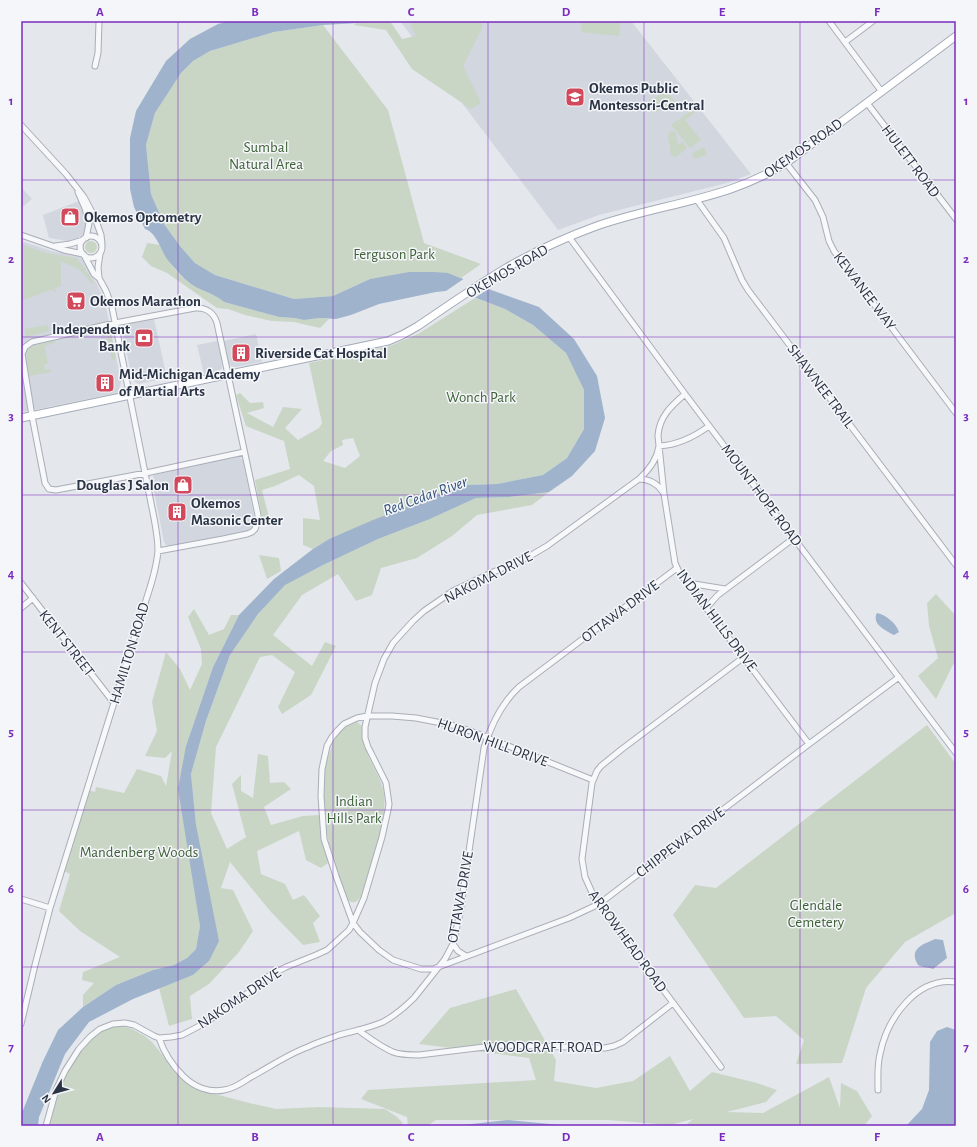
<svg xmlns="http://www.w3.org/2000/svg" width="977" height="1147" viewBox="0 0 977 1147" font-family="'Alegreya Sans',sans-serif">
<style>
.built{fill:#d2d6de}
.green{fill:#c9d6c5;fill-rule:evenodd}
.water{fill:#9fb4cc}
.pier{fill:#e4e7ec}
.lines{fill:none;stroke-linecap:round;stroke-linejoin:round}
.minor-casing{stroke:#a9aeb7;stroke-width:7}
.major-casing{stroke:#a3abb8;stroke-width:9}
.minor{stroke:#f7f8fa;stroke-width:5}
.major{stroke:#fff;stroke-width:7}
.grid{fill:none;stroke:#7b2cbf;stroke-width:1;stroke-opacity:0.55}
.labels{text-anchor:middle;stroke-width:3;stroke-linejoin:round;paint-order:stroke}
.poi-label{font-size:15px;font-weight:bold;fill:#2b3445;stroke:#f4f6f9;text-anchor:start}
.park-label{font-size:15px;fill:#3f6138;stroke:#f4f6f9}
.street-label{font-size:15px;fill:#2b3445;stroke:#f4f6f9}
.water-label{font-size:16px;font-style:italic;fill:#34527a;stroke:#f4f6f9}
.neatline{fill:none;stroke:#7b2cbf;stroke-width:1.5}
.grid-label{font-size:13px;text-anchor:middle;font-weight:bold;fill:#7b2cbf}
</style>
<rect width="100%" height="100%" fill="#e4e7ec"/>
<path class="built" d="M400,21H631L751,174L727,183L599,215L558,230Z
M21,187L32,199L21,208Z
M79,201L82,207L87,223L85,232L83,235L76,239L68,241L49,238L43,215Z
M21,241L55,252L73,254L80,257L86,264L97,284L105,302L121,382L119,390L116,393L39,409L21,412Z
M154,319L167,378L138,384L134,381L132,377L122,330L124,326L127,324Z
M256,334L262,362L235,367L230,366L228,362L224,341Z
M218,341L221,355L222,368L219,371L204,374L197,345Z
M236,456L239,457L243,460L255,520L253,526L248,531L237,534L169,546L166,545L164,542L152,480L154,475Z"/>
<path class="green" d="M390,21L402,39L416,36L410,24L421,21H482V28L463,66L481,103L471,109L412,69L386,30L354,25L358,22Z
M582,21H621L619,36L581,32Z
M323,25L388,110L424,243L481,264L461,278L448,273L370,279L333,296L294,299L215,275L195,263L180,246L164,224L151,194L146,145L155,113L181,73L193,61L210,51L274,32Z
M666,90L677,104L669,110L663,102L659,105L661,109L654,113L650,111L647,107L649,102L648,101L650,99L652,100Z
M693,109L695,112L685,120L701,140L690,148L671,125Z
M675,131L678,144H679L683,142L687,148L677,156L674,157L671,155L668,135L669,132Z
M704,147L707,155L694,159L692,153Z
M85 247a6 6 0 1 1 12 0a6 6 0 1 1-12 0Z
M147,243L160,245C167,259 177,275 191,284C202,291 214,293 224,302L279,317L294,318L304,320L320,318L329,319L320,328L294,322L272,321L245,315L228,309L217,308L167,273L151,266L142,257Z
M21,244L46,253L76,258L86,270L85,271L86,272H87L94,283L92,284L80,270L61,261V286L55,288L57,294L54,291L50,290L21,301Z
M475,298L505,309L533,325L566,353L584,390V429L567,458L543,475L497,484L465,485L329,539L313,549L303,545V518L320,520L314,486L299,475L275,486L262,490L270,521L263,523L255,480L290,469L284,441L246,426L236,395L240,393L250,403L263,402L264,408L247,413L273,427L283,407L302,409L285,428L298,440L319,428L322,423L309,363L390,346L418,334ZM353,438L360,456L345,468L323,461L331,451L343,445L342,440Z
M48,325L49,331L26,337L24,329Z
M106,330L109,331L111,333L116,357L115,359L112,360Z
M55,341V343L45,346L48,364L44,365L45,370L50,369L51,372L29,376C24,344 24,348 55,341Z
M549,492L532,505L477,515L452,536L417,558L381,568L372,595L356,601L338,574L302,595L273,635L312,666L325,642L336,646L311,695L282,714L278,707L295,672L272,655L260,657L216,747L211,813L227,849L246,837L232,784L241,775V791L253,798L258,754L268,756L270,783L284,782L291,789L264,807L271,825L303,816L319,815L328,863L321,868L306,860L299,831L257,851L261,874L285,884L293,900L304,895L320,916L313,923L320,942L303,945L271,912L230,862L221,888L233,890L253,931L239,952L209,984L190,996L192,1019L169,1026L159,988L193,975L209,961L191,774L206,721L230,655L258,614L284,585L323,565L378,539L430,519L476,498L509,497Z
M259,555L279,558L281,571L267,579Z
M936,594L956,616V662L953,665L936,699L918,676L938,658L929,626L927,603Z
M194,609L209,635L224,629L231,615H239L213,667L186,746L200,926L196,949L187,958L174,965L153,970L116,985L83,1007V995L94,983L82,980L83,972L120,957L80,931L59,911L70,874L64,871L89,790L95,792L96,787L124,793L137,769L161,776L166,786L172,751L165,758L145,756L157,731L152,702L166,652L180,669L190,690L202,664L201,649L188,617Z
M357,722L362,726C362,732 363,740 365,747C369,761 379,774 383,789C390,818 370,867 361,896C358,901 354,905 348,900L331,853L324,820V781L326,764L333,742L338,734L344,728Z
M927,725L956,764V915L954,914L905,942L866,988L842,1063L796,1064L804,1040L776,1016L744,1018L673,915L695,885L716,888Z
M516,989L556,1060L554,1081L596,1088L633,1081L670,1056L690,1091L712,1072L757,1083L777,1090L766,1102L727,1112L763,1113L829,1077L840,1108L841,1083L857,1091L872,1116L864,1126H750L749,1125L685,1126L693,1119L670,1125L608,1120H436L427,1126H408L407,1117L361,1099L368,1090L536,1080L529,1058L419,1044L450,1008Z
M120,1025L132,1029L143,1035L152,1042L179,1076L187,1084L196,1089L249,1103L276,1109L319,1107L385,1109L397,1117L402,1122L403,1126H49C53,1115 55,1104 58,1093C64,1073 88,1035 108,1028C112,1026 117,1026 120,1025Z"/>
<path class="water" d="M230,21H382L375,22L323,25L274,32L210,51L193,61L181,73L155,113L146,145L151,194L164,224L180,246L195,263L215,275L294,299L333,296L370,279L409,272H434L448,273L494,291L539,307L574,339L597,376L605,418L595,451L572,476L549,492L509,497L476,498L430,519L378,539L323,565L285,585L258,614L230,655L206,721L191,774L196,825L219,941L209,961L193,975L133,999L89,1022L65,1054L39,1117L38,1126H21V1115L43,1061L58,1030L83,1007L116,985L153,970L174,965L187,958L196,949L200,926L178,789L186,746L213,667L239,615L274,579L313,549L329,539L373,520L465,485L497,484L543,475L567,458L584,429V390L566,353L533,325L505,309L455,290L436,292L379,304L351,315L336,319L320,318L304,320L294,318L279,317L224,302C214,293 201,291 191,284C182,278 174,267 167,259C161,250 156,232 145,229L134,207L130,189V138L136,111L166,61L190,39L218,24Z
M877,613C886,615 896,623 899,632L894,635C886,631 871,624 877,613Z
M935,939L943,940L947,958L933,969C929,967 924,968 920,966C917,965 916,961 915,958C913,947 926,943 935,939Z
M947,1027L956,1030V1126H906L922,1109L929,1090L930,1042L937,1031Z
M507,1120L571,1126H454Z"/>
<path class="pier" d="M465,278L490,288L473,299L454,292L443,293Z"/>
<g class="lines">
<defs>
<path id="minor" d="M829,21L882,92
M845,42L873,21
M95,66L98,53L99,21
M867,103L956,219
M21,125L66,174L84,197L95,218L101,235L102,244
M786,163L815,200L823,217L829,241L834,251L956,413
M78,192L85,208L89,223L86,238
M697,200L724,238L742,280L748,290L956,565
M21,235L64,250L83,254
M80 247a11 11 0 1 1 22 0a11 11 0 1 1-22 0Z
M569,237L685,394L956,753
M55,246L70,244L83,240
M99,278L98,267L100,254
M685,394C671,406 659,417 658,436L664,494L675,563L679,572L809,744
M639,479C649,479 657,483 663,492
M158,551L223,539L247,534L252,532L255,529L258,521V515L217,323C214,313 206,307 195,308L115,323L32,342L25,347L22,354L32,416L45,483L49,489L56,490L146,473L244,452
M21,583L114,703
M688,583L725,589
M707,607L718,595L794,538
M21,608L33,598
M593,780L476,733L452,725L416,718L392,716H367L357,718L344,724L338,730L332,737L327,746L322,769L321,796L324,839L336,876L353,923L360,932L379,950L393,960L421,969H433L569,918L599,904L809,744L899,677
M21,899L50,908
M453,944L458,951L466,956
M21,1024L35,965L50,908L147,597C152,582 157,566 158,550C158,539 156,529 154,518L112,307L106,291L99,278L94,274L84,255
M358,1030C369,1038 381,1047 393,1052C401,1055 410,1055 419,1055L501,1045L605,1048L614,1046L623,1042L673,1003
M159,1038C164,1053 172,1065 183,1076C194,1087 209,1093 224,1090C234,1089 243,1082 251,1077C270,1067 288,1054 308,1047C318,1042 329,1039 339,1035C354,1031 369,1028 383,1022C394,1016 405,1007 414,998L445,959L453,944L460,913L484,748C491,725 502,703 519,687L677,568
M721,1067L594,897L585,877L582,859L592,783L597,771L601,766L622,749L744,657
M878,1090C878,1078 877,1066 880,1054C887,1019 916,977 956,982
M46,1126L56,1090L65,1071L79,1049L90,1037L100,1029L113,1024L125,1023L134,1025L154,1036L159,1038L171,1037L182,1035L205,1023L218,1014L243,997L265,978L286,967L316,955L327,950L349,930L353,923L364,898L382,837L388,810L389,804L386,783L368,747L365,738V727L375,683L384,659L393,643L413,621L424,611L453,591L491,573L528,557L547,546L639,479C649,470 657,460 659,446C678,445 694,437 709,426"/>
<path id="major" d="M21,418L388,341L402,335L418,326C447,306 476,286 506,268C534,252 564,238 594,227C660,203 734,200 793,158L956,36"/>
</defs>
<use href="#minor" class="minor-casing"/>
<use href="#major" class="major-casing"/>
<use href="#minor" class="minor"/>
<use href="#major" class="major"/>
</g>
<path class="grid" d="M178,21V1126M333,21V1126M488,21V1126M644,21V1126M800,21V1126M21,180H956M21,337H956M21,495H956M21,652H956M21,810H956M21,967H956"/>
<defs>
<symbol id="school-square" viewBox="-11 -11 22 22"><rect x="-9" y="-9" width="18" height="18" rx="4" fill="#d1495b" stroke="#f4f6f9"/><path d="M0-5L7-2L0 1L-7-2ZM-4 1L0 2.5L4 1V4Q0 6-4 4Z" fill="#fff"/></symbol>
<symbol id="shop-square" viewBox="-11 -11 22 22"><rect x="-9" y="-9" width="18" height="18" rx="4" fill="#d1495b" stroke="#f4f6f9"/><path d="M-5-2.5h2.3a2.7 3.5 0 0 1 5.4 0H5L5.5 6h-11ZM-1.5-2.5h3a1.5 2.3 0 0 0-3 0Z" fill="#fff"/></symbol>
<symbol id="supermarket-square" viewBox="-11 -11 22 22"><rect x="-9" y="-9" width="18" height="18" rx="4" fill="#d1495b" stroke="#f4f6f9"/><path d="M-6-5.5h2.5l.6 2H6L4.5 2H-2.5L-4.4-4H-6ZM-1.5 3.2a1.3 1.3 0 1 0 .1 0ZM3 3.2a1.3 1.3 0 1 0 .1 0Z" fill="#fff"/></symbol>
<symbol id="bank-square" viewBox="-11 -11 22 22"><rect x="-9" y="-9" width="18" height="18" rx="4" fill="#d1495b" stroke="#f4f6f9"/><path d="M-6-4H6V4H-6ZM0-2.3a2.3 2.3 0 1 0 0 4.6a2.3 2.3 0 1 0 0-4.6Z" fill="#fff"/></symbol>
<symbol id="building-square" viewBox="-11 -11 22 22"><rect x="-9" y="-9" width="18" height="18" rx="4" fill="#d1495b" stroke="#f4f6f9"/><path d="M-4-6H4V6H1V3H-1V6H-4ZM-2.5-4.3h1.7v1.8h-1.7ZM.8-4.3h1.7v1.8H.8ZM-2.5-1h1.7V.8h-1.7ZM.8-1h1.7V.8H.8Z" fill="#fff"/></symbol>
</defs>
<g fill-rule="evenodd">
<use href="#school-square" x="564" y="86" width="22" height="22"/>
<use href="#shop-square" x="59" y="206" width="22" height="22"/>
<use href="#supermarket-square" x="65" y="290" width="22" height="22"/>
<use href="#bank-square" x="133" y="327" width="22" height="22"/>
<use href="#building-square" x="230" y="342" width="22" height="22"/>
<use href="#building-square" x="94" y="372" width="22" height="22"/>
<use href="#shop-square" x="172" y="474" width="22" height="22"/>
<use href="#building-square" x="166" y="501" width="22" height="22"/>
</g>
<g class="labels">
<g class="poi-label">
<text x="589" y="93">Okemos Public<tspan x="589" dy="17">Montessori-Central</tspan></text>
<text x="84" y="222">Okemos Optometry</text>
<text x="90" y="306">Okemos Marathon</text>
<text x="130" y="334" text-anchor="end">Independent<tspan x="130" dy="17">Bank</tspan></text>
<text x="255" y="358">Riverside Cat Hospital</text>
<text x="119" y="379">Mid-Michigan Academy<tspan x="119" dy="17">of Martial Arts</tspan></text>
<text x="169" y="490" text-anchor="end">Douglas J Salon</text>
<text x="191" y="508">Okemos<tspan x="191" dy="17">Masonic Center</tspan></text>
</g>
<g class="park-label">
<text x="266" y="152">Sumbal<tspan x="266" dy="17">Natural Area</tspan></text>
<text x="394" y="259">Ferguson Park</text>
<text x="481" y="402">Wonch Park</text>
<text x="354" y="806">Indian<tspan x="354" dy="17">Hills Park</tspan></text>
<text x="139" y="857">Mandenberg Woods</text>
<text x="816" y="910">Glendale<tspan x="816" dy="17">Cemetery</tspan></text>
</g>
<g class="street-label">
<text transform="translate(803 148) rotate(-35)" y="5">OKEMOS ROAD</text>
<text transform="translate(911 161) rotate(53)" y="5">HULETT ROAD</text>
<text transform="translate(507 271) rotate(-30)" y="5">OKEMOS ROAD</text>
<text transform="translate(865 291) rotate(53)" y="5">KEWANEE WAY</text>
<text transform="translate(821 386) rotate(53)" y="5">SHAWNEE TRAIL</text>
<text transform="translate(762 495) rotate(53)" y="5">MOUNT HOPE ROAD</text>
<text transform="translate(488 577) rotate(-27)" y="5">NAKOMA DRIVE</text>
<text transform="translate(620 611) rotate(-37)" y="5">OTTAWA DRIVE</text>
<text transform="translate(717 620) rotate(53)" y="5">INDIAN HILLS DRIVE</text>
<text transform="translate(67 643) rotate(52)" y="5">KENT STREET</text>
<text transform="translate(129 653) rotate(-73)" y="5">HAMILTON ROAD</text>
<text transform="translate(493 742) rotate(20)" y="5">HURON HILL DRIVE</text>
<text transform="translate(680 842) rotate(-37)" y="5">CHIPPEWA DRIVE</text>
<text transform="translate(460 897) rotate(-80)" y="5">OTTAWA DRIVE</text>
<text transform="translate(628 941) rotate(54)" y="5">ARROWHEAD ROAD</text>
<text transform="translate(239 998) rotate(-34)" y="5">NAKOMA DRIVE</text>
<text x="543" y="1052">WOODCRAFT ROAD</text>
</g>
<g class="water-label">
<text transform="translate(425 495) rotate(-20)" y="6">Red Cedar River</text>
</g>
</g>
<rect width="977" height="1147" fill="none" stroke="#f4f6f9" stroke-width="44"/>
<g transform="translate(54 1093) rotate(233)" stroke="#f4f6f9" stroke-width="3" paint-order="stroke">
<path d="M0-3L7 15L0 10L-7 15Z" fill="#2b3445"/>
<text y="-6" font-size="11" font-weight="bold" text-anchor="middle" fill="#2b3445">N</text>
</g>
<rect x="22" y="22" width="933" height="1103" class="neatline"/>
<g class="grid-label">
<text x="100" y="16">A</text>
<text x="255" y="16">B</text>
<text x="411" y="16">C</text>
<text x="566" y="16">D</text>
<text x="722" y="16">E</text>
<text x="877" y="16">F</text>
<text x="11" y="105">1</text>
<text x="966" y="105">1</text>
<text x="11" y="263">2</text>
<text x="966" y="263">2</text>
<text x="11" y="420">3</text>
<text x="966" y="420">3</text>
<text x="11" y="578">4</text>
<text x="966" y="578">4</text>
<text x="11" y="736">5</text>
<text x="966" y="736">5</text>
<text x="11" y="893">6</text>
<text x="966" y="893">6</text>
<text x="11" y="1051">7</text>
<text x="966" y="1051">7</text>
<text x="100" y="1141">A</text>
<text x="255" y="1141">B</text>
<text x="411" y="1141">C</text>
<text x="566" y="1141">D</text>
<text x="722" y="1141">E</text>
<text x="877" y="1141">F</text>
</g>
</svg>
